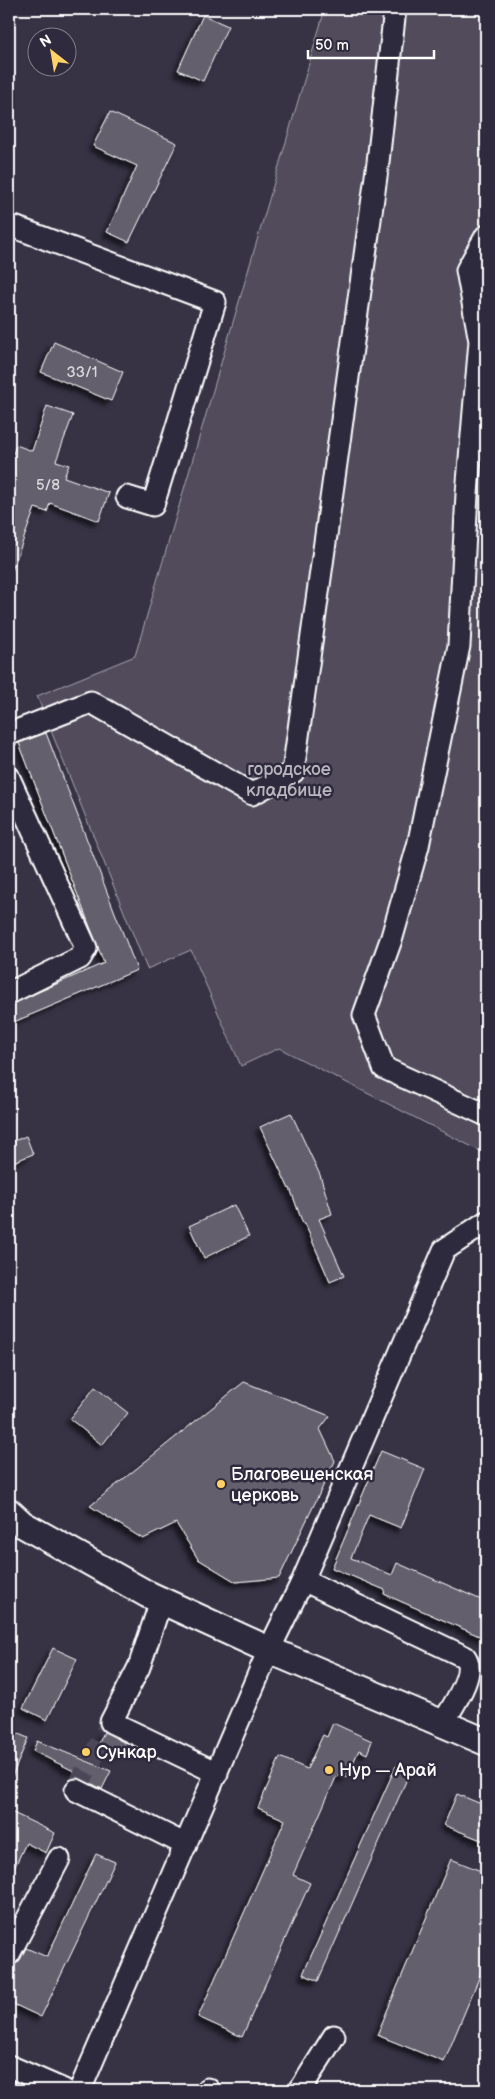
<svg xmlns="http://www.w3.org/2000/svg" width="495" height="2099" viewBox="0 0 495 2099" font-family="'Balsamiq Sans',sans-serif">
<style>
.green{fill:#514c5c;stroke:#a8a6ae}
.building{fill:#635f6d;stroke:#fff;filter:url(#shadow)}
.lines{fill:none;stroke-linecap:round;stroke-linejoin:round}
.minor-tunnel{stroke:#4b4758;stroke-width:21;stroke-dasharray:21 11;stroke-linecap:butt}
.minor-casing{stroke:#fff;stroke-width:25}
.major-casing{stroke:#fff;stroke-width:30}
.minor{stroke:#2f2a3d;stroke-width:21}
.major{stroke:#2f2a3d;stroke-width:26}
.poi-dot{fill:#ffd166;stroke:#2f2a3d;stroke-width:2}
.labels{text-anchor:middle;stroke-width:5;stroke-linejoin:round;paint-order:stroke}
.number-label{font-size:15px;fill:#d8d7da}
.park-label{font-size:18px;fill:#b9b7be;stroke:#2f2a3d}
.poi-label{font-size:18px;fill:#fff;stroke:#2f2a3d;text-anchor:start}
</style>
<defs>
<filter id="shadow"><feDropShadow dx="-4.5" dy="4.5" stdDeviation="2.5" flood-color="#0009"/></filter>
</defs>
<rect width="100%" height="100%" fill="#373345"/>
<filter id="ink" filterUnits="userSpaceOnUse"><feTurbulence type="fractalNoise" baseFrequency=".02" numOctaves="2"/><feDisplacementMap in="SourceGraphic" scale="10" xChannelSelector="R" yChannelSelector="G"/><feConvolveMatrix kernelMatrix="1 2 1 2 8 2 1 2 1" color-interpolation-filters="sRGB"/></filter>
<g filter="url(#ink)">
<path class="green" d="M325,9H486V1154L279,1048L241,1066L191,950L147,969L37,696L135,656Z"/>
<path class="building" d="M203,15L228,26L203,81L178,70Z
M110,112L177,143L129,242L107,232L137,166L93,146Z
M54,342L123,372L111,401L41,372Z
M47,406L73,415L56,461L69,465L64,477L109,493L99,521L50,503L47,512L35,508L10,576L9,575V453L13,454L16,445L32,451Z
M46,733L137,970L9,1024V1005L104,963L19,743Z
M291,1113L320,1175L332,1214L319,1219L344,1276L330,1282L305,1224H303L290,1188L289,1189L260,1127Z
M26,1136L33,1154L9,1164V1143Z
M234,1205L249,1236L204,1258L189,1226Z
M244,1382L330,1416L320,1429L335,1461L279,1578L236,1582L198,1559L176,1523L143,1539L90,1506Z
M95,1387L128,1413L102,1445L70,1419Z
M381,1451L425,1469L401,1528L369,1515L351,1558L392,1575L397,1563L486,1602V1639L384,1594L385,1590L332,1568Z
M53,1648L77,1659L47,1720L23,1708Z
M333,1723L372,1741L367,1754L359,1750L346,1778L337,1775L293,1875L310,1883L242,2037L198,2017L285,1820L258,1808L280,1757L307,1769L323,1735L327,1737Z
M9,1730L28,1738L9,1784Z
M104,1732L125,1743L119,1755L98,1745Z
M37,1741L111,1771L102,1789L83,1779L84,1776L33,1751Z
M396,1766L410,1772L318,1981L303,1974Z
M457,1794L486,1806V1842L444,1825Z
M9,1811L55,1833L46,1853L26,1843L9,1879Z
M96,1854L115,1862L41,2017L9,2002V1969L20,1960L26,1948L47,1957Z
M451,1859L486,1873V1961L444,2062L377,2035Z"/>
<g class="lines">
<path class="minor-tunnel" d="M76,1790L111,1722"/>
<defs>
<path id="minor" d="M9,225L215,302L153,505L127,497
M486,236L467,270L480,341L467,494L459,646L418,846L392,937L364,1015L384,1068L486,1115
M9,734L91,702L252,794L293,772L378,162L395,9
M9,778L86,948L80,958L9,993
M303,1580L465,1657C477,1673 452,1707 443,1723
M161,1601L139,1667L111,1722L217,1773
M76,1790L186,1845
M9,1954L59,1859
M9,2066L64,2090
M207,2089L209,2090
M80,2090L269,1650L303,1580L444,1250L486,1222
M300,2090L334,2036"/>
<path id="major" d="M9,1512L22,1524L147,1594L269,1650L486,1742"/>
</defs>
<use href="#minor" class="minor-casing"/>
<use href="#major" class="major-casing"/>
<use href="#minor" class="minor"/>
<use href="#major" class="major"/>
</g>
</g>
<g class="poi-dot">
<circle cx="221" cy="1484" r="5"/>
<circle cx="86" cy="1752" r="5"/>
<circle cx="329" cy="1770" r="5"/>
</g>
<g class="labels">
<g class="number-label">
<text x="82" y="377">33/1</text>
<text x="48" y="490">5/8</text>
</g>
<g class="park-label">
<text x="289" y="775">городское<tspan x="289" dy="21">кладбище</tspan></text>
</g>
<g class="poi-label">
<text x="231" y="1480">Благовещенская<tspan x="231" dy="21">церковь</tspan></text>
<text x="96" y="1758">Сункар</text>
<text x="339" y="1776">Нур — Арай</text>
</g>
</g>
<rect width="495" height="2099" fill="none" stroke="#2f2a3d" stroke-width="30"/>
<rect x="15" y="15" width="465" height="2069" fill="none" stroke="#fff" stroke-width="2" filter="url(#ink)"/>
<g transform="translate(52 52) rotate(329)"><circle r="24" fill="#2f2a3d" stroke="#827f8b"/>
<path d="M0-4L9 19L0 12L-9 19Z" fill="#ffd166"/>
<text y="-8" font-size="14" font-weight="bold" text-anchor="middle" fill="#ffffff">N</text>
</g>
<path d="M308 50v8h126v-8" fill="none" stroke="#ffffff" stroke-width="2.5"/>
<text x="315" y="50" font-size="15" fill="#ffffff" stroke="#2f2a3d" stroke-width="4" paint-order="stroke">50 m</text>
</svg>
